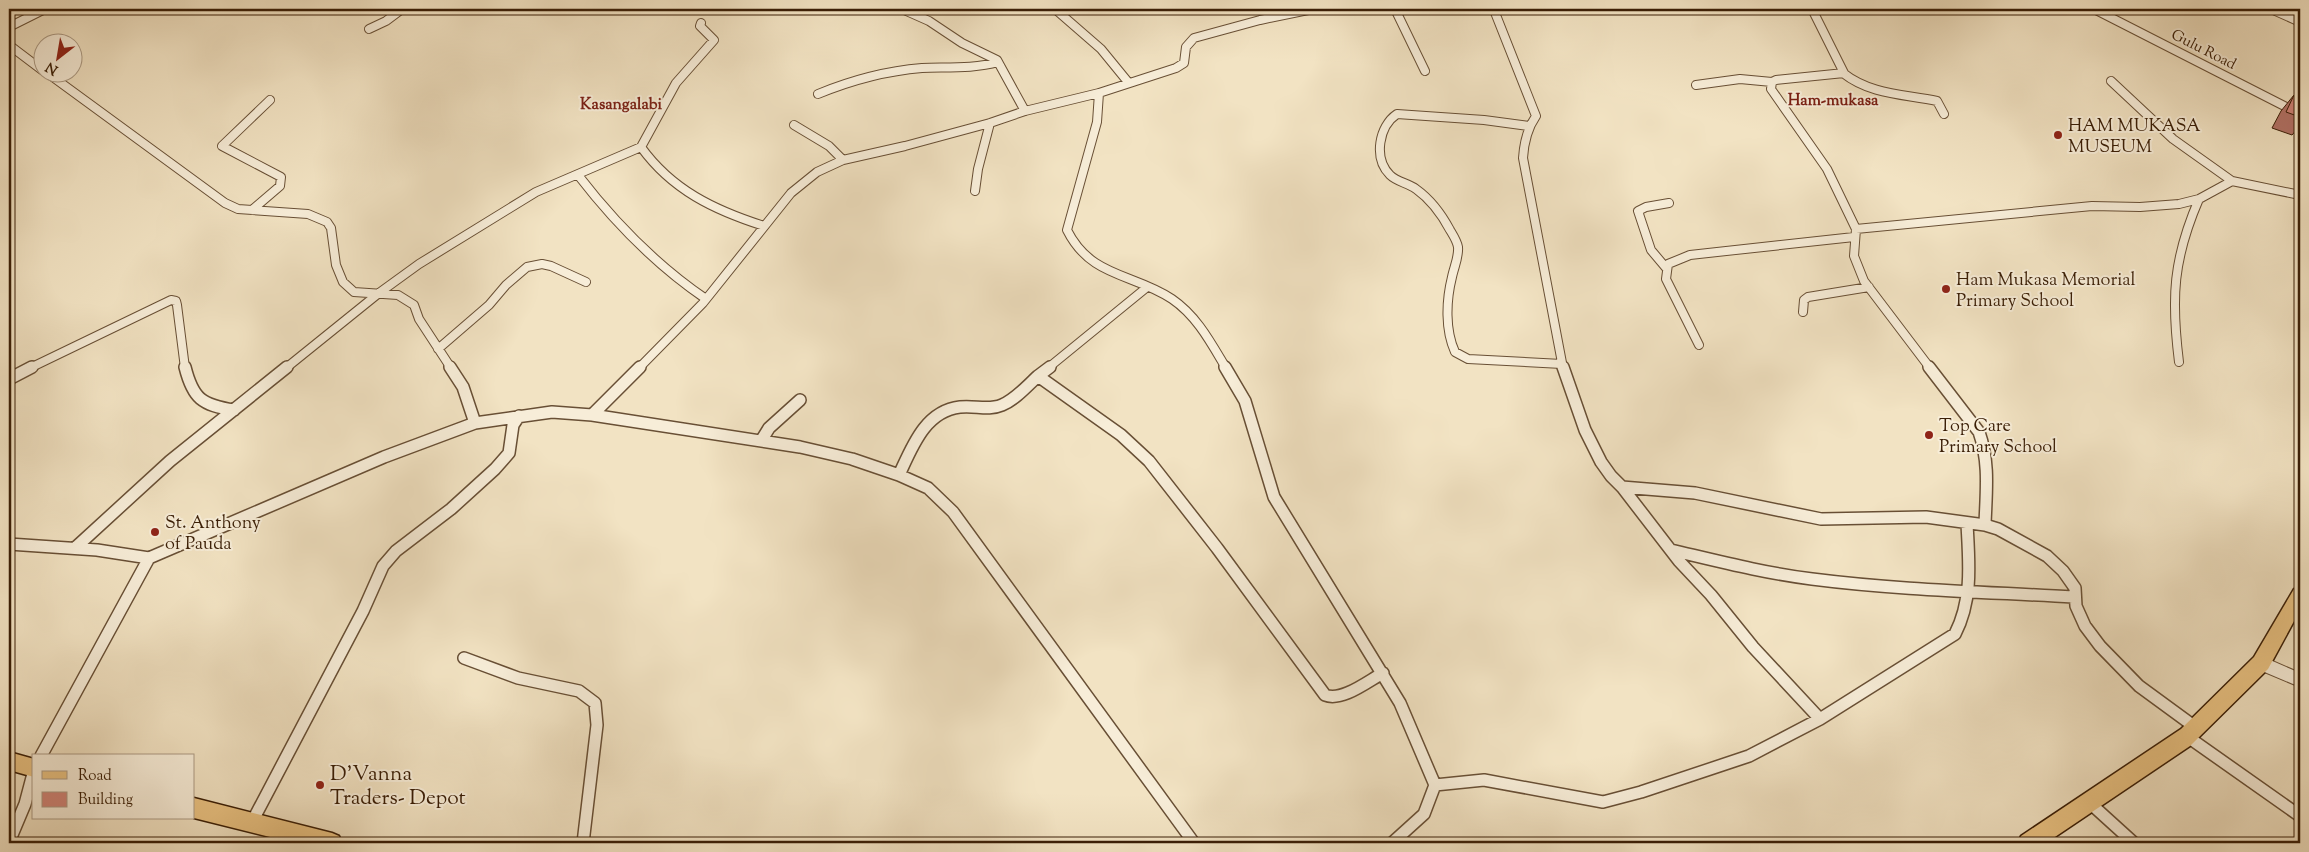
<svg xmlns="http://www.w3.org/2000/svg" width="2309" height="852" viewBox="0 0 2309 852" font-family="'Sorts Mill Goudy',serif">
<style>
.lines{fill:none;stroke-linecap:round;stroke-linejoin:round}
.minor-far1-casing{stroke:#684f35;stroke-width:10}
.minor-casing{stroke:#684f35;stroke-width:14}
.tertiary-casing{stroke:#684f35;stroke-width:2}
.primary-casing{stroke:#3a1e06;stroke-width:3}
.minor-far1{stroke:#f7edd8;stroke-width:8}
.minor{stroke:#f7edd8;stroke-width:11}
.tertiary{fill:#f7edd8;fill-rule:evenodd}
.primary{fill:#e9c282;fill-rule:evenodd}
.wall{fill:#b37267;stroke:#3a1e06}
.building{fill:#d08478;stroke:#3a1e06}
.poi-dot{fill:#8f2418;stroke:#f7edd8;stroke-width:2}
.labels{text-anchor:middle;stroke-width:4;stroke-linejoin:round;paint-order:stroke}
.far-street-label{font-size:15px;fill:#3a1e06;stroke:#f7edd8}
.far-quarter-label{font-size:16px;font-weight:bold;fill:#7a1f14;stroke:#f7edd8}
.poi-label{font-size:18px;fill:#3a1e06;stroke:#f7edd8;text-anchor:start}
.near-poi-label{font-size:21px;fill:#3a1e06;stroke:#f7edd8;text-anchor:start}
</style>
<rect width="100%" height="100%" fill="#f2e3c3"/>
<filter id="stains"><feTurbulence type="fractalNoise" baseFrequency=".004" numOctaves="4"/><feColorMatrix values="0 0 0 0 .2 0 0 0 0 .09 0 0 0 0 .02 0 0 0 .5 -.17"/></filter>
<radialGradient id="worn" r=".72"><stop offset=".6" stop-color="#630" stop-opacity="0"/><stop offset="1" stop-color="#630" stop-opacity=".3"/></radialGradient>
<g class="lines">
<defs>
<path id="minor-far1" d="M902,9L929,21L962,43L997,60L1025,111
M1055,9L1101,49L1128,82
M1395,9L1425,71
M1486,9H1561
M1812,9L1844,73L1776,80L1772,82L1771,89L1827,169L1856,229L1854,256L1864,281L1930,368
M2094,9L2300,114
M2271,9L2300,22
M1494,10L1536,116C1527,129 1524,142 1523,158L1563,368
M9,27L45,9
M369,29L386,21L402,9
M9,45L42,70
M46,72L225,203L238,209L308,214L327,222L331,228L336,265L343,282L354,292L398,295L414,305L419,319L451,368
M1843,73C1871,95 1904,94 1937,101L1944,114
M2111,81L2173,139L2232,181
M1696,85L1740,79L1772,82
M1099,93L1097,122L1067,230C1091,278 1133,273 1172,299C1197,316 1211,343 1226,368
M818,94C852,80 885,71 922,68C947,67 974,69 998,62
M794,125L829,146L843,160
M1529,126L1484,120L1397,114C1379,126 1373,158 1390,175C1397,182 1408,183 1416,189C1430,199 1442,215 1450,230C1453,235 1457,241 1458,247C1459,257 1454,267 1452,277C1446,301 1445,330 1455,352L1468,359L1562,364
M641,147C672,190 714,210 764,226
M578,175C615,223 656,265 706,299
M975,191L978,169L990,123
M252,210L280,186L281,177L222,146L270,100
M1856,229L2092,206L2140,207L2179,204L2199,199L2232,181L2300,195
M1667,269L1651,250L1638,211L1646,207L1669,203
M1803,312L1804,300L1808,297L1869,287
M1699,345L1666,279L1668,264L1690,255L1854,237
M438,349L489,305L506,285L527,267L542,264L551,266L586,282
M2179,362C2171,298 2173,259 2199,199
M30,368L171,300L176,301L177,305L185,368
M286,368L379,293L419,264L536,192L641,147L676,83L714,40L700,26L701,23
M639,368L703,303L791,193L817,172L843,160L905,146L990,123L1025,111L1099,93L1176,68L1184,63L1186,47L1194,38L1260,20L1313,9
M1048,368L1146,288"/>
<path id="minor" d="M185,367C193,399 202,405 234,410
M450,367L463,387L475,423
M1050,367L1038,376L1121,435L1149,461L1217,548L1325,695C1342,702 1368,681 1383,673
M1225,367L1245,401L1274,497L1400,703L1435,785L1424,814L1392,843
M1563,367L1585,430L1601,462L1611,476L1622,487L1679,561L1711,595L1753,647L1820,719
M1929,367L1979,432C1990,463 1986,493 1985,525
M9,379L32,367
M592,415L640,367
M761,441L769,428L800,400
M899,475C912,447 925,411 960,407C975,405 988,411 1002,405C1016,399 1027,386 1038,376
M1622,487L1695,493L1821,519L1926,517L1985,525L1998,529L2047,556L2063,571L2075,588L2076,606L2085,626L2100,646L2139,686L2195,727
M9,544L97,550L149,558
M75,548L170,461L287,367
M1671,550C1718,561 1764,573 1812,579C1898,590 1986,592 2073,597
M464,658L518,678L579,691L595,703L597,725L583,843
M2188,737L2300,816
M41,756L149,558L384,457L475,423L552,412L592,415L800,447L852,459L899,475L928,488L953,512L1194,843
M1435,785L1484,780L1603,802L1641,792L1749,756L1820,719L1955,634C1973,599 1969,562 1967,524
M2091,804L2134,843
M252,822L363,611L383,566L396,551L451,509L495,469L509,453L513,425L519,416
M9,842L25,804L34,770"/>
<path id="tertiary" d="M2261,656L2300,673V687L2255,668L2253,663L2255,658Z"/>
<path id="primary" d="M2300,586V610L2268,669L2190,746L2046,843H2018L2021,836L2181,729L2254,657L2294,589Z
M9,752L34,759V777L9,770Z
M194,798L332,833L339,836L342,843H294L194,818Z"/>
</defs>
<use href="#minor-far1" class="minor-far1-casing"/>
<use href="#minor" class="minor-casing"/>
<use href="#tertiary" class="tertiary-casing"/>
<use href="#primary" class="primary-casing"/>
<use href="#minor-far1" class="minor-far1"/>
<use href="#minor" class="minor"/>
<use href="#tertiary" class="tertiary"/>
<use href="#primary" class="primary"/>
</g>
<path class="wall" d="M2294,95L2300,97V126L2292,135L2272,128L2281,111Z"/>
<path class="building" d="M2294,95L2300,97V117L2286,112Z"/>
<g class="poi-dot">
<circle cx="2058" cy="135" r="5"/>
<circle cx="1946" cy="289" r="5"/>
<circle cx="1929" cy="435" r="5"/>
<circle cx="155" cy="532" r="5"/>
<circle cx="320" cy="785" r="5"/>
</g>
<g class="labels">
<g class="far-street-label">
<text transform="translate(2204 49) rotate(27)" y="5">Gulu Road</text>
</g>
<g class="far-quarter-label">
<text x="1833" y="105">Ham-mukasa</text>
<text x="621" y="109">Kasangalabi</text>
</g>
<g class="poi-label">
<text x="2068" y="131">HAM MUKASA<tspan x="2068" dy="21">MUSEUM</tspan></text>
<text x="1956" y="285">Ham Mukasa Memorial<tspan x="1956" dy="21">Primary School</tspan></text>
<text x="1939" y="431">Top Care<tspan x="1939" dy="21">Primary School</tspan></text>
<text x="165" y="528">St. Anthony<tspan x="165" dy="21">of Pauda</tspan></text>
</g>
<g class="near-poi-label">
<text x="330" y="780">D'Vanna<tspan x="330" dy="24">Traders- Depot</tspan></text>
</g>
</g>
<rect width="2309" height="852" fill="none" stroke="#f2e3c3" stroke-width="30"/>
<rect x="10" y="10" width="2289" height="832" fill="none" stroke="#3a1e06" stroke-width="2.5"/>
<rect x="15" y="15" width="2279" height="822" fill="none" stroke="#3a1e06"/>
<rect x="32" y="754" width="162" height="65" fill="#f7edd8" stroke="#ab9a84"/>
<rect x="42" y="771" width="25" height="8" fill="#e9c282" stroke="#ab9a84"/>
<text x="78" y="780" font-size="15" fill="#3a1e06">Road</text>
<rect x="42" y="792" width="25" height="15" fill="#d08478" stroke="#ab9a84"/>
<text x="78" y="804" font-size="15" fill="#3a1e06">Building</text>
<g transform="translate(58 58) rotate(211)"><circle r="24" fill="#f7edd8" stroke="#ab9a84"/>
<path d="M0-4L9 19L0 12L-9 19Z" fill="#8f2418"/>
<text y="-8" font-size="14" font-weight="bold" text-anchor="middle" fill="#3a1e06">N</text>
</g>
<rect width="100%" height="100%" filter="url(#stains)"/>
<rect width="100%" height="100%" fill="url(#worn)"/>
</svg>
